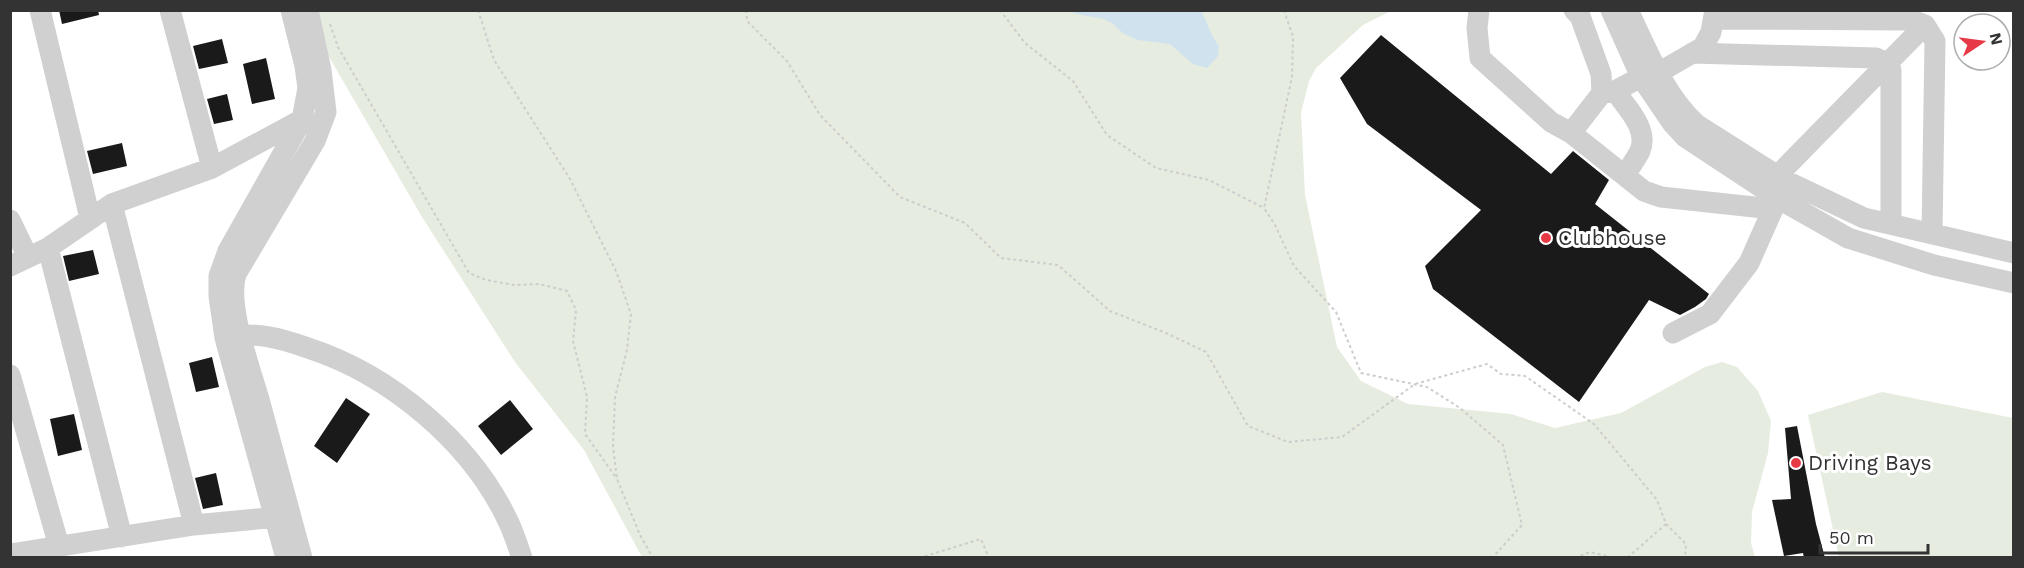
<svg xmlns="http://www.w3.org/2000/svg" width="2024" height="568" viewBox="0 0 2024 568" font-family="'Work Sans',sans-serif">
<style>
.green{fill:#e6ecdf}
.water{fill:#cfe2ee}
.building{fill:#1a1a1a}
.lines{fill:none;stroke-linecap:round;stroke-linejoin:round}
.path{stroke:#cdcdcd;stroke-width:2;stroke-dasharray:3 3;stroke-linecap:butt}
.minor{stroke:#d0d0d0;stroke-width:21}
.poi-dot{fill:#e63946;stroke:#fff;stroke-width:2}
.labels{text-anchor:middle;stroke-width:6;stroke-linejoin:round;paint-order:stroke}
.poi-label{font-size:21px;fill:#333;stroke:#fff;text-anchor:start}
</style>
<rect width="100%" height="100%" fill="#fff"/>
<path class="green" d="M315,11H1391L1363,25L1316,68L1309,81L1301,113L1305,195L1337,347L1361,381L1408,404L1511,414L1555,428L1621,413L1705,367L1722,362L1737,367L1758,391L1771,421L1768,453L1752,512L1751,543L1755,557H642L584,450L515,362L422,217L321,43Z
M1882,392L2013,418V557H1839L1808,415Z"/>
<path class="water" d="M1069,11H1201C1208,23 1210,35 1219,46L1218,56L1207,68L1193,64L1170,44L1138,40L1124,34L1112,23L1103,19L1077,14Z"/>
<path class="building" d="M59,10H98L99,15L62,24Z
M1381,35L1551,174L1573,151L1609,180L1595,204L1709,294L1706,299L1695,307L1680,315L1649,300L1579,402L1433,289L1425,266L1481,210L1367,124L1340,78Z
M222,39L228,63L199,69L193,46Z
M266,58L275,99L252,104L243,64Z
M227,94L233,120L214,124L207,99Z
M122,143L127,166L93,174L87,151Z
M93,250L99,274L69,281L63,256Z
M212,357L219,387L196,392L189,363Z
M346,398L370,414L337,463L314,446Z
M510,400L533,429L501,455L478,426Z
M74,414L82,450L58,456L50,419Z
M1797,426L1816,524L1825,558H1804L1803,553L1784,556L1772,500L1791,499L1785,428Z
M216,473L223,505L203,509L195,478Z"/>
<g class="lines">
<path class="path" d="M478,10L494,60L570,179L616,271L631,314L627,350L615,397L613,447L617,479L640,535L653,558
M746,10L747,21L787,61L820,115L900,197L965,223L1001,258L1058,265L1110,311L1166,333L1206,352L1248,426L1288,442L1342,437L1415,384L1487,364L1501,374L1525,376L1594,424L1657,500L1666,524L1627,558
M1000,10L1025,43L1073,81L1107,135L1156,168L1209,180L1264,208
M1284,10L1293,37L1292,77L1264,208L1275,225L1294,266L1336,312L1361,373L1427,387L1460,408L1503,445L1522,525L1492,558
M330,24L338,47L469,273L486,280L515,285L539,284L567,291L576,310L573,341L587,397L585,434L617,479
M1666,524L1686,544L1685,558
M919,558L981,539L989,558
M1575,558L1590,552L1615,558"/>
<path class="minor" d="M40,10L90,218
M170,10L212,168
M1479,10L1477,28L1480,58L1551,122L1571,133L1644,191L1661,197L1773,209L1779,199L1782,190
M1611,10L1641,77L1673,124L1685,137L1779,199L1848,238L1934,265L2014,283
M1628,10C1647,50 1664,94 1696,124L1784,180L1864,218L2014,253
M1715,19L1912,20L1925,25L1935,41L1932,233
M1692,53L1876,58L1886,63L1891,70V224
M1615,91C1627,108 1649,129 1640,151C1636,159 1629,168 1625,176
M1602,93L1615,91L1641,77L1658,73L1703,47L1711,32L1715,10
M1571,133L1602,93L1601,74L1580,16L1574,10
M1777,176L1925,25
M112,204L194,525
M10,220L28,257
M48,248L122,537
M10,266L48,248L112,204L212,168L301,120
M1673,333L1710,314L1749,263L1773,209
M228,337C255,331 283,339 308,348C391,375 472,443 509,523C514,534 518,546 522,558
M10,375L59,546
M10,554L194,525L289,516
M286,558L225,338L219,296V276L228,251L302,120L308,88L305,66L291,10
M302,558C288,506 274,455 260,403C251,370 226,306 236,274L315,141L326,112L321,70L308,10"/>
</g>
<g class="poi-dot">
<circle cx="1546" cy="238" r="6"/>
<circle cx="1796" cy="463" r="6"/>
</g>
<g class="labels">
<g class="poi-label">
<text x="1558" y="245">Clubhouse</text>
<text x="1808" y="470">Driving Bays</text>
</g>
</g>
<rect width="2024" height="568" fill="none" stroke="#333333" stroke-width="24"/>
<g transform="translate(1982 42) rotate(77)"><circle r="28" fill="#ffffff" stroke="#adadad" stroke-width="1.5"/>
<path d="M0-4.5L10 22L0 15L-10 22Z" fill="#e63946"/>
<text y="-9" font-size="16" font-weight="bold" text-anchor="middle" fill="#333333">N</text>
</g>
<path d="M1820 544v9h108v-9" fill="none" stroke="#333333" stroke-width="3"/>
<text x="1829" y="544" font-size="18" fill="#333333" stroke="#ffffff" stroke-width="4.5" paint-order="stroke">50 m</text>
</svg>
